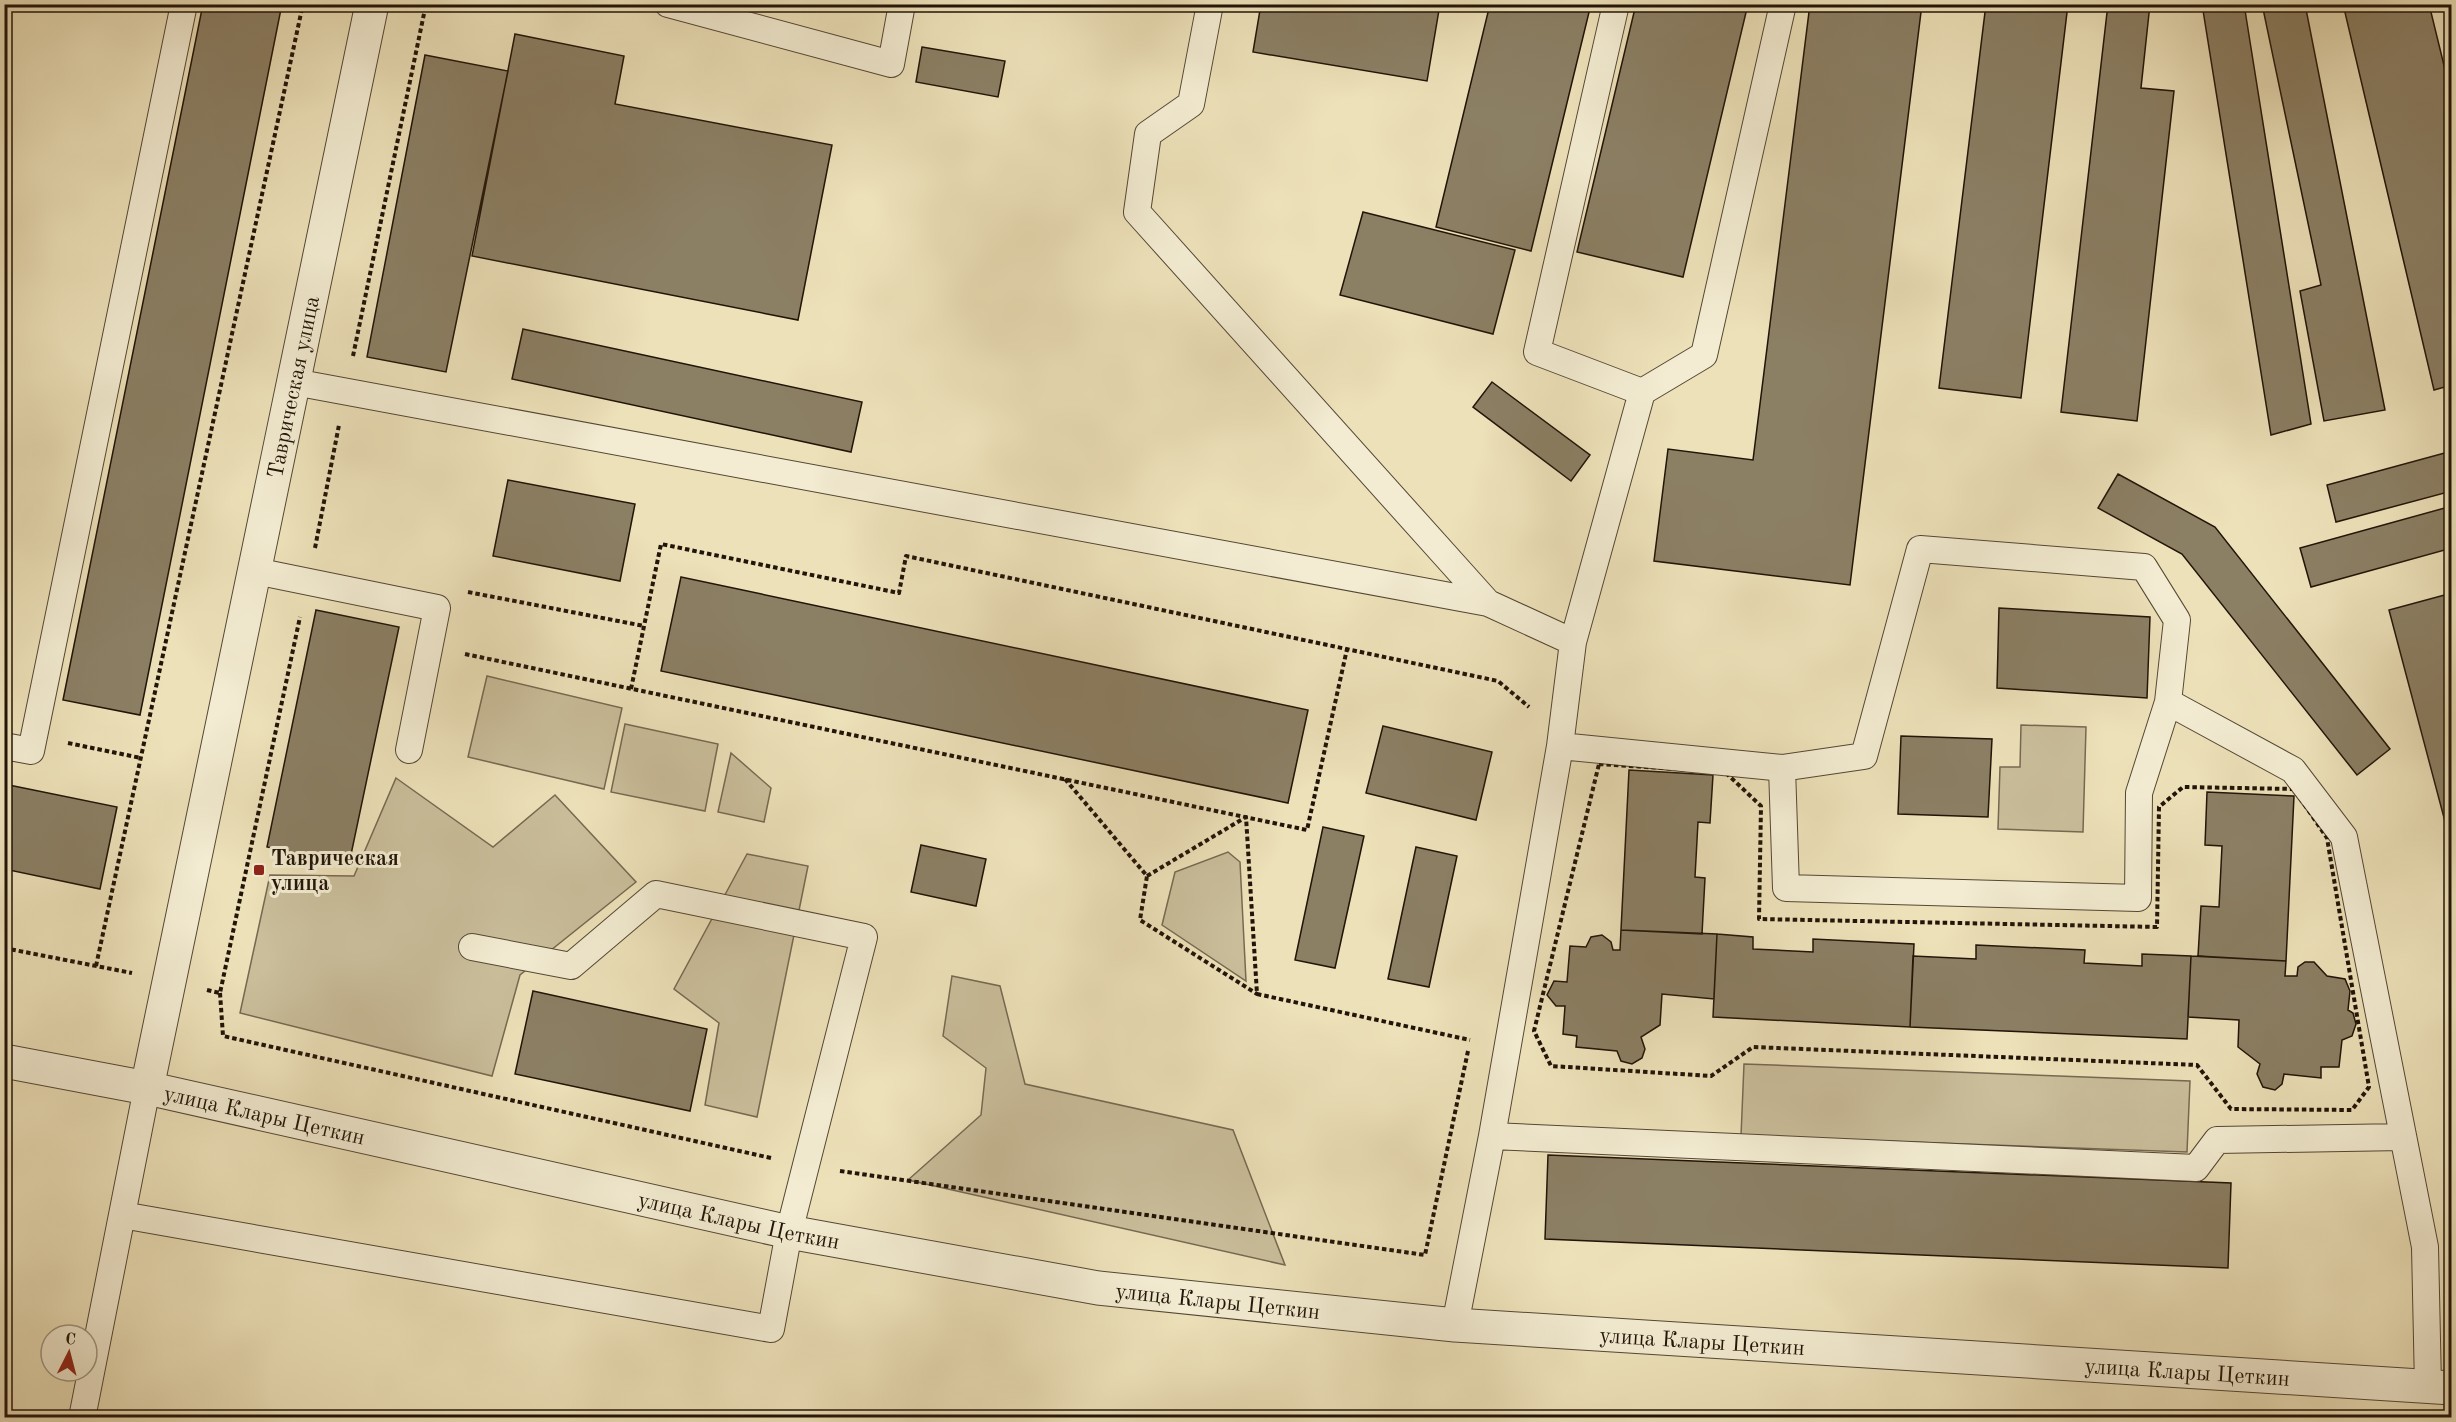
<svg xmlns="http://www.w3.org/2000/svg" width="2456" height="1422" viewBox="0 0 2456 1422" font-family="'Old Standard TT',serif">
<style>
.green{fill:#cabe9b;stroke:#766952;stroke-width:1.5}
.building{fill:#8b7f64;stroke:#211408;stroke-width:1.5}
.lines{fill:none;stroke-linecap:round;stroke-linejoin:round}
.service-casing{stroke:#544734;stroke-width:28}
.tertiary-casing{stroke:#544734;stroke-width:35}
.path{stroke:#211408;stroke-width:4;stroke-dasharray:4.5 3;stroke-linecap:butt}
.service{stroke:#f3ecd2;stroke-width:26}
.tertiary{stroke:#f3ecd2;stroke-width:33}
.poi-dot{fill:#8f2418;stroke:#f3ecd2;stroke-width:2}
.labels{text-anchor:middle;stroke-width:6;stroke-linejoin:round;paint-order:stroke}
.street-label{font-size:22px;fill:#211408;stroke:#f3ecd2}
.poi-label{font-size:22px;font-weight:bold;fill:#211408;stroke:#f3ecd2;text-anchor:start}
</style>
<rect width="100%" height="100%" fill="#ede1b9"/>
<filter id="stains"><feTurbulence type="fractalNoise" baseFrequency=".00333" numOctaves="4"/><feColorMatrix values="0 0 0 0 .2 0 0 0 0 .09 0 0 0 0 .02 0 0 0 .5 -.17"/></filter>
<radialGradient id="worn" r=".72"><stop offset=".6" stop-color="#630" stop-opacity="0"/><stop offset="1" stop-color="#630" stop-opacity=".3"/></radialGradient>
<path class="green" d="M487,676L622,708L604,789L468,757Z
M625,724L718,744L705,811L611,792Z
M2021,725L2086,727L2083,832L1998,829L2000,767H2020Z
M731,753L771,788L764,822L718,812Z
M396,778L493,847L555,795L636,882L520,975L492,1076L240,1013L270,875L354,876Z
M1228,852L1240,862L1246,981L1162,925L1175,872Z
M747,854L808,866L757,1117L705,1105L719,1023L674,989Z
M952,976L1000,986L1025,1084L1233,1130L1285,1265L908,1180L981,1115L986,1068L943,1036Z
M1744,1064L2190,1081L2187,1152L1741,1136Z"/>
<path class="building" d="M203,4H282L140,715L63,700Z
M1261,4H1440L1427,81L1253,52Z
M1490,4H1591L1531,251L1436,227Z
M1636,4H1748L1683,277L1577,252Z
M1810,4H1922L1850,585L1654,561L1668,449L1753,460Z
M1986,4H2068L2021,398L1939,388Z
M2108,4H2150L2141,88L2174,91L2137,421L2061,412Z
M2202,4H2244L2311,424L2271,435Z
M2262,4H2305L2385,410L2324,421L2300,291L2321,285Z
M2343,4H2429L2452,98V385L2434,390Z
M515,34L624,56L615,104L832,145L798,320L472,256Z
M922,47L1005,61L998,97L916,82Z
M425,55L508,71L446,372L367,357Z
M1363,212L1515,250L1493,334L1340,295Z
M523,329L862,402L851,452L512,379Z
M1492,382L1590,455L1571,481L1473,407Z
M2452,451V491L2336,522L2327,485Z
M2118,474L2215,527L2390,749L2357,775L2182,554L2098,508Z
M508,480L635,504L620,581L493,556Z
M2452,506V548L2311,587L2300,548Z
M681,577L1308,710L1288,803L661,671Z
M2452,593V848L2389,610Z
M1999,608L2150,617L2147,698L1997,688Z
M316,610L399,627L349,864L267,847Z
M1383,726L1492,752L1476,820L1366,793Z
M1901,736L1992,739L1988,817L1898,814Z
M1629,770L1713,775L1710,823L1698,822L1695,877L1705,878L1702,934L1621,930Z
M4,784L117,807L100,889L4,869Z
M2207,792L2294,796L2286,961L2198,956L2201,906L2219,907L2222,846L2205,845Z
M1323,827L1364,836L1335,968L1295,960Z
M921,845L986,859L976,906L911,892Z
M1416,847L1457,856L1429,987L1388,979Z
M1621,930L1717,934L1714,999L1662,994L1660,1025L1641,1037L1645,1049L1642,1058L1632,1064L1621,1061L1617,1051L1576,1047L1577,1036L1563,1034L1565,1006H1556L1547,995L1554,981L1567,982L1570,946L1586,947L1591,937L1602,935L1611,942L1613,950H1620Z
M1717,934L1753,937V949L1813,952V939L1914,944L1910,1027L1713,1017Z
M1976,945L2085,950L2084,963L2142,966V954L2191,956L2187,1039L1910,1027L1913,956L1976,959Z
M2191,956L2286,961L2285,976H2297L2298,967L2305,962H2314L2327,976L2345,979L2350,991L2348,1010L2353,1013L2356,1024L2352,1036L2342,1040L2339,1067H2321V1078L2284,1074L2282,1084L2275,1090L2263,1087L2257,1074L2260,1064L2238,1047L2239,1020L2188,1017Z
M533,991L707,1029L690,1111L515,1074Z
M1548,1155L2231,1183L2228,1268L1545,1239Z"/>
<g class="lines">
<defs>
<path id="service" d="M668,4L891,64L902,4
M1210,4L1191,104L1148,134L1137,212L1488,603L1573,642L1560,746
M1616,4L1537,352L1642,392
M294,382L1488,603
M255,571L437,608L409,750
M1573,642L1642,392L1704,355L1783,4
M2168,702L2293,770L2344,837L2425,1247L2428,1386
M4,746L31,751L184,4
M1492,1136L2196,1168L2217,1140L2403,1137
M122,1215L771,1329L789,1232L864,937L656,894L571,966L472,947
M1455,1325L1492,1136L1560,746L1782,768L1864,756L1920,549L2144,567L2177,620L2168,702L2139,793L2138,898L1786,888L1782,768
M82,1418L147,1088"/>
<g id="tertiary">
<path id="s1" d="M4,1061L147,1088L789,1232L1098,1288L1455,1325L2452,1388"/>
<path id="s2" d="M147,1088L372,4"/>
</g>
</defs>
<use href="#service" class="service-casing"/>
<use href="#tertiary" class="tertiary-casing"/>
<path class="path" d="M353,356L426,4
M315,548L339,425
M468,592L644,626
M465,654L1307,830L1347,649
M631,689L661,544L899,593L906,556L1498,681L1529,707
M68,743L141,758
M1599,764L1725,772L1761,806L1759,919L2157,927L2159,807L2183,787L2294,789L2327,838L2369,1087L2352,1110L2231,1109L2197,1065L1753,1047L1711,1076L1551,1066L1534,1031Z
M1065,779L1147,876L1140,920L1257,994
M1147,876L1246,817L1257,994L1470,1040
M4,948L132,973
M96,966L303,4
M207,990L220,993L300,617
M220,993L223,1036L771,1158
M840,1171L1425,1255L1468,1051"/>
<use href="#service" class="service"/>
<use href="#tertiary" class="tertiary"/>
</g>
<rect class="poi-dot" x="253" y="864" width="12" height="12" rx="3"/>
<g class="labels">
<g class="street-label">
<text dy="8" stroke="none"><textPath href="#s2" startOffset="716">Таврическая улица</textPath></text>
<text dy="8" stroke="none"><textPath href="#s1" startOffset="266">улица Клары Цеткин</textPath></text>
<text dy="8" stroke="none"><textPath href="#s1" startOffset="752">улица Клары Цеткин</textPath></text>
<text dy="8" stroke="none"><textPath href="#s1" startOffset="1238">улица Клары Цеткин</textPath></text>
<text dy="8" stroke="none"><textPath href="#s1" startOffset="1724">улица Клары Цеткин</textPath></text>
<text dy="8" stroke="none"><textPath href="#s1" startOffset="2210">улица Клары Цеткин</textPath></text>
</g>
<g class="poi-label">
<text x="271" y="865">Таврическая<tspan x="271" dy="25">улица</tspan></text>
</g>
</g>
<rect width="2456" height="1422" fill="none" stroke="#ede1b9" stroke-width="24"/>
<rect x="6" y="6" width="2444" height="1410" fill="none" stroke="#211408" stroke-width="3"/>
<rect x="12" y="12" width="2432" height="1398" fill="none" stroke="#211408" stroke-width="1.5"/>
<g transform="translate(69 1353) rotate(6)"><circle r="28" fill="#f3ecd2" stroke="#9f9681" stroke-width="1.5"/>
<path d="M0-4.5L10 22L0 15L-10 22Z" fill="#8f2418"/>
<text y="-9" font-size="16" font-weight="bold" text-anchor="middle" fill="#211408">С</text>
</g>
<rect width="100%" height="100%" filter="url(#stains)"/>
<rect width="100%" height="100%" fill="url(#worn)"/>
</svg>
